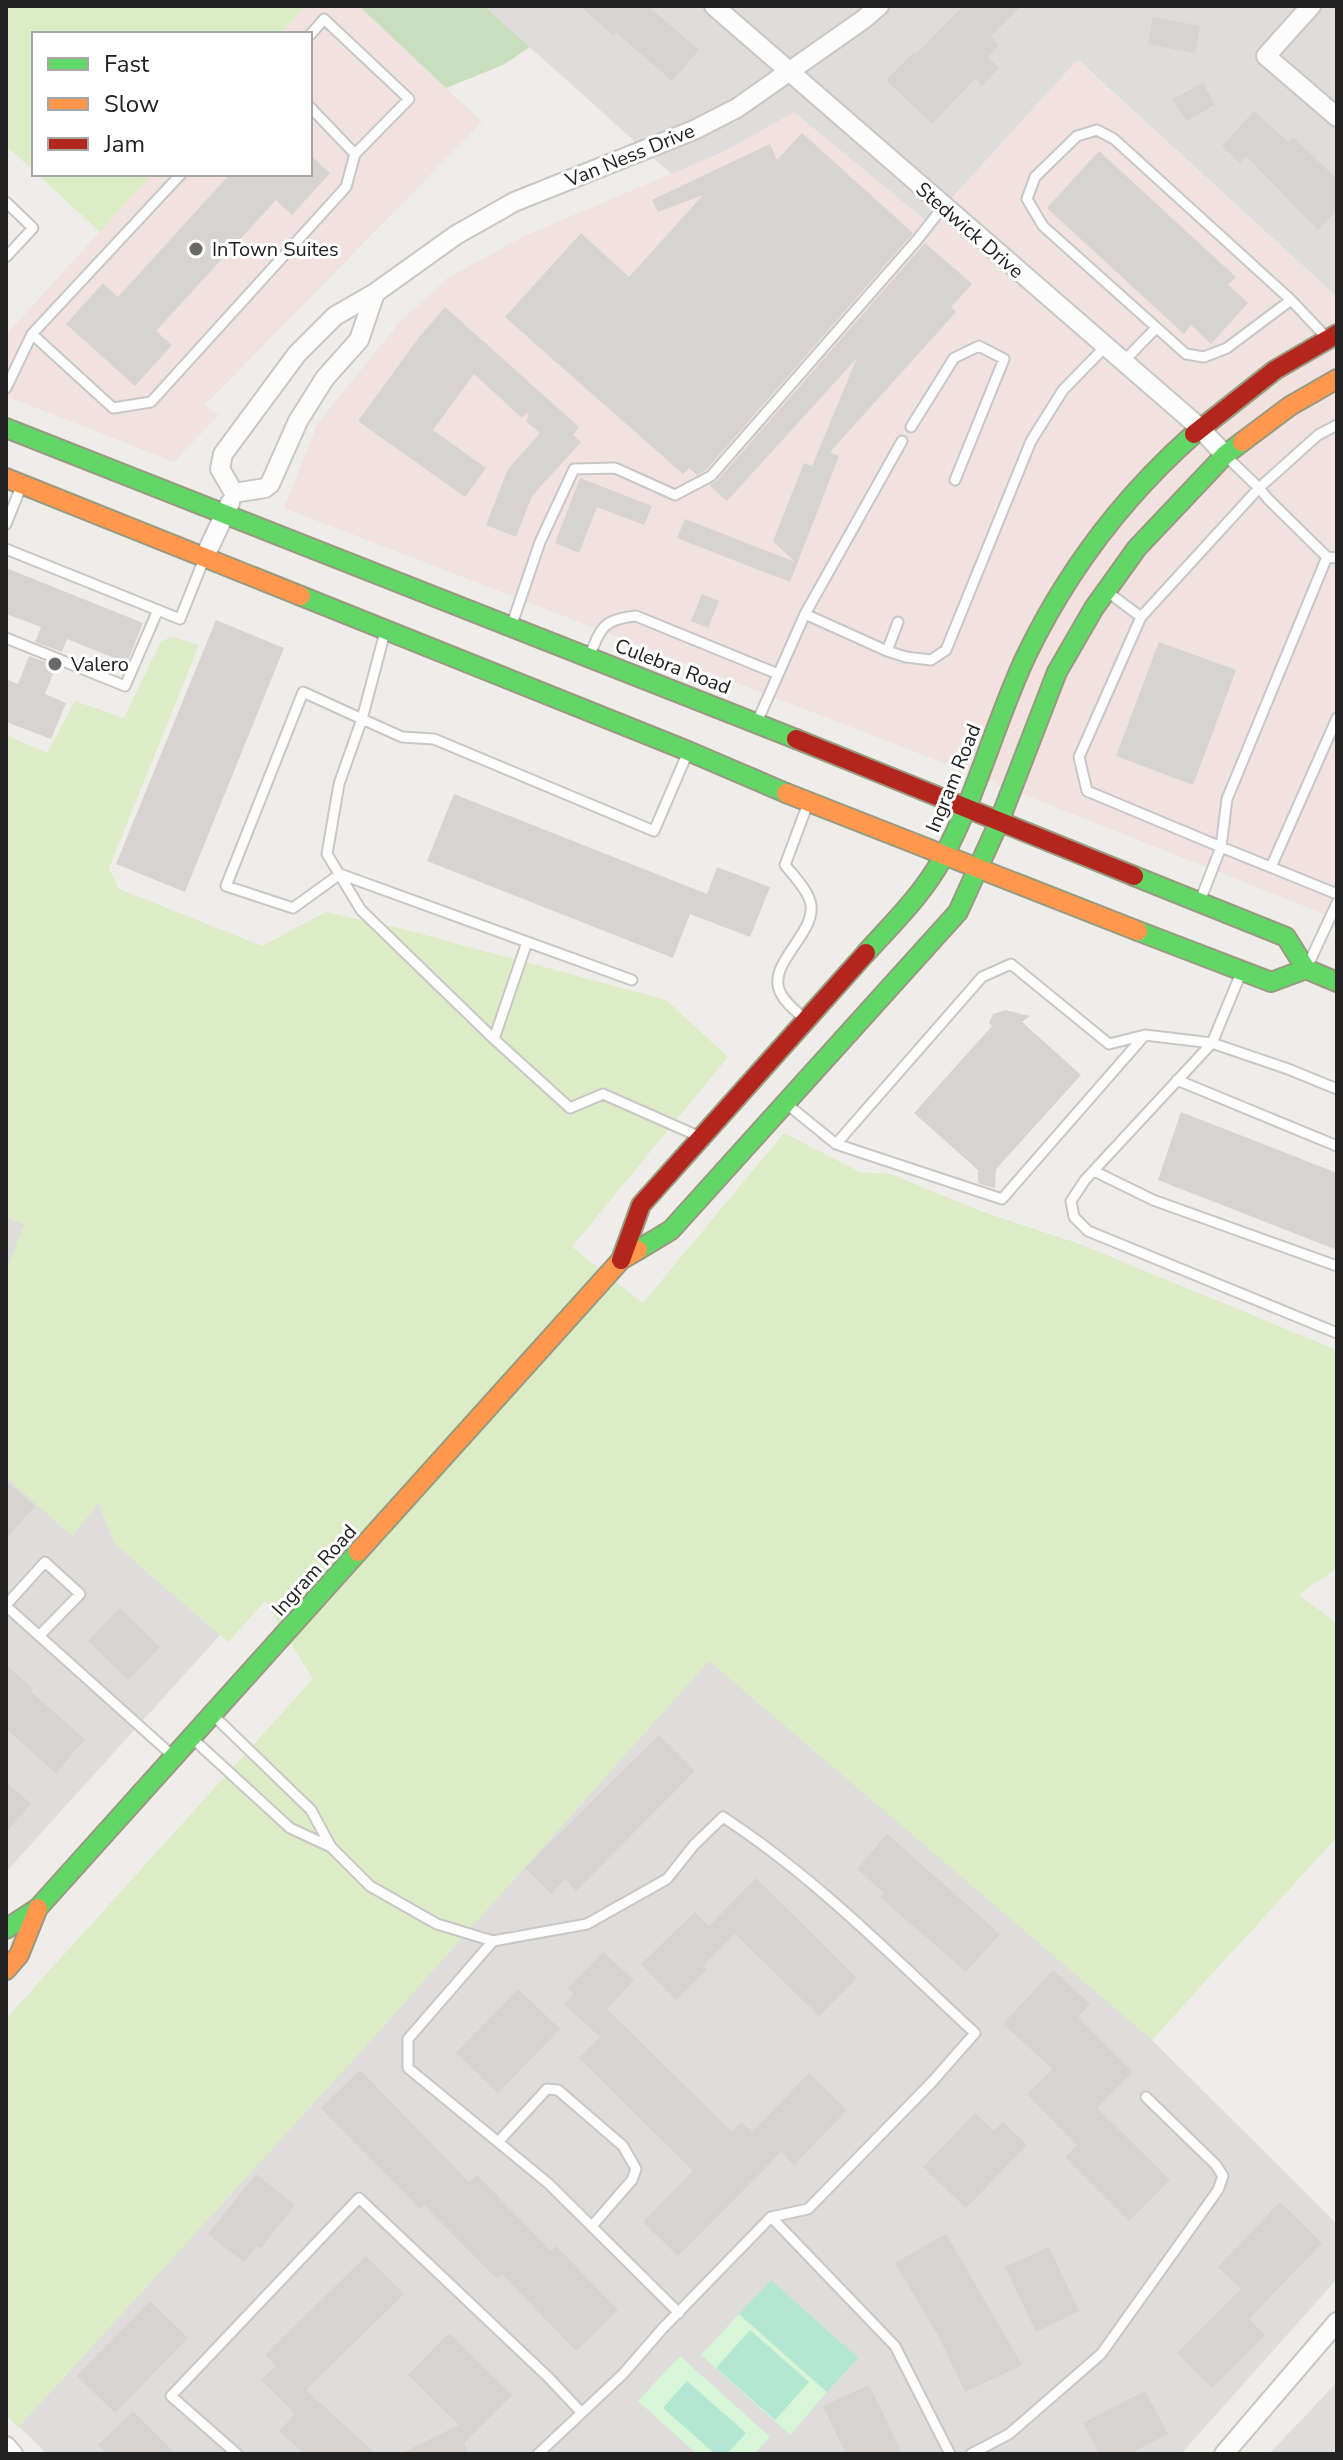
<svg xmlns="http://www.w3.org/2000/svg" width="1343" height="2460" viewBox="0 0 1343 2460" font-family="'Nunito Sans',sans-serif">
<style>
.residential{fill:#dedddb}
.commercial{fill:#f1e1df}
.grass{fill:#dbecc7}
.forest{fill:#c9debe}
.park{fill:#d7f5d7}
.pitch{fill:#b4e7d2}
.building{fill:#d6d3d0}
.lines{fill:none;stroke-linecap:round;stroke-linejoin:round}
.lane-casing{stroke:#c8c7c5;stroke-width:13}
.street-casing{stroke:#c8c7c5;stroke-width:22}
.fast-casing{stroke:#989a80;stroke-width:22}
.slow-casing{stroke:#989a80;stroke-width:22}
.jam-casing{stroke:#989a80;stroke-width:22}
.lane{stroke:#fdfcfc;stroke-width:9}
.street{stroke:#fdfcfc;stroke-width:18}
.fast{stroke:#63d668;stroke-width:18}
.slow{stroke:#ff974d;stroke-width:18}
.jam{stroke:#b3261e;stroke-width:18}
.poi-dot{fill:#696867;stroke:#fff;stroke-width:3}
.labels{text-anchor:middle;stroke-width:6;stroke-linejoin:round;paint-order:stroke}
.street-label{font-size:20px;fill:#212121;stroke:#fff}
.poi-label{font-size:20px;fill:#212121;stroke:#fff;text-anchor:start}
</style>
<rect width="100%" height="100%" fill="#efede9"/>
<path class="residential" d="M484,6H1337V297L1078,60L929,223L723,152L671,174Z
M6,1136L78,1451L115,1544L220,1635L6,1872Z
M539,1430L1337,2224V2279L1181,2454H47L6,2414V2019Z
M1337,2382V2454H1269Z"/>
<path class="commercial" d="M306,6H359L482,122L205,405L219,415L174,462L6,396V335L152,174H310V34H280Z
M1077,60L1337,297V919L957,768L284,508L317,424L399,323L446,279L524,236L723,152L794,112L929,223Z"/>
<path class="grass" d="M6,6H306L280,34H34V171L6,146Z
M37,174H152L100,232Z
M173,637L199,645L109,868L119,889L262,946L326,912L403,929L666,1000L728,1057L572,1247L643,1303L784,1133L860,1172L891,1174L980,1211L1077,1243L1337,1350V1568L1299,1595L1337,1623V1837L1152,2040L709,1661L366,2046L18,2428L6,2414V2019L313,1679L265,1601L228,1642L115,1544L99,1503L72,1536L6,1477V1271L24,1224L6,1217V735L47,753L75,701L124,718L161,641Z"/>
<path class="forest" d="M359,6H484L530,47L503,65L446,88Z"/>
<path class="park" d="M739,2314L827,2392L790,2435L701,2355Z
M680,2356L770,2437L754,2454H697L638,2401Z"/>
<path class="pitch" d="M771,2280L858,2358L827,2392L739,2314Z
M750,2330L809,2382L775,2420L716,2368Z
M687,2381L746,2433L727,2454H715L663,2408Z"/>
<path class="building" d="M580,6H648L699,50L672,81L616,32L613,35Z
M963,6H1021L991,36L999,45L988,57L999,68L982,86L975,79L932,124L886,80L914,52L916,54Z
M1153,17L1200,26L1195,53L1148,44Z
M1203,83L1215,105L1186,121L1173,99Z
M1254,111L1288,142L1293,137L1337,179V210L1318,230L1246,156L1240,163L1222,146Z
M802,133L913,233L706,470L697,475L689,468L683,474L505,317L581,233L629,277L703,195L658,212L652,200L770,144L777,160Z
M1099,151L1236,277L1228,285L1248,303L1211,344L1191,325L1184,334L1047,208Z
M310,155L330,173L292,215L276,200L156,331L172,345L135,386L66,324L103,283L118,297L230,174H310Z
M925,243L972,284L951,307L956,312L830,452L839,456L790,582L677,538L685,519L795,562L773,541L804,463L812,466L857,358L727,501L709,485L717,481Z
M445,307L579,427L573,435L581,442L532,496L516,537L486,525L508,469L540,433L526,421L529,414L526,413L522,418L474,374L433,430L486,468L465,497L358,421L420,336Z
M580,478L652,506L644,525L597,507L579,553L555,543Z
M6,568L143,623L127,663L67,639L62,652L35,642L41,627L6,614Z
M702,594L719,601L708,628L691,621Z
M216,620L284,648L185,892L116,864Z
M1159,642L1236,670L1193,785L1116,756Z
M29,656L56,666L45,694L66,703L51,739L6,722V679L18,684Z
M454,794L707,894L717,867L770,887L750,937L690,914L673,958L427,861Z
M1005,1010L1030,1016L1022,1022L1081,1075L996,1169L995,1188L990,1187L978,1183V1170L914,1113L992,1026L989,1023L993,1014Z
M1181,1112L1337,1173V1250L1158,1180Z
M6,1481L35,1506L6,1539Z
M120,1608L160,1647L128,1680L88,1641Z
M6,1665L33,1689L31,1692L85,1739L56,1773L6,1729Z
M659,1735L695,1771L576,1891L565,1879L551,1894L525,1868Z
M6,1782L31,1804L6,1832Z
M887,1834L1000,1934L966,1972L880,1897L884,1893L857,1869Z
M756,1878L857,1978L819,2016L735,1934L703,1966L707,1970L676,2000L641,1964L695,1912L709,1926Z
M603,1952L634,1980L607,2009L732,2132L741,2122L752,2132L809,2073L847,2110L794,2165L781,2152L678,2256L643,2222L693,2171L579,2058L600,2037L564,2004L574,1994L568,1988Z
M1053,1970L1090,2004L1078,2017L1133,2072L1097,2108L1170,2180L1129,2221L1065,2157L1077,2145L1027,2094L1053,2069L1003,2024Z
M518,1989L560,2029L498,2093L456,2053Z
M360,2070L469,2182L477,2175L551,2251L556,2246L618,2310L576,2351L502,2274L497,2279L424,2205L420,2209L321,2108Z
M975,2113L994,2131L1003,2122L1027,2145L966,2208L923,2167Z
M256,2174L295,2205L261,2248L257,2246L244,2262L208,2234Z
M1280,2202L1322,2243L1249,2319L1265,2335L1212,2388L1177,2353L1241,2289L1218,2267Z
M946,2234L1022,2365L965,2392L940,2339L895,2263Z
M1049,2247L1079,2311L1036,2332L1005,2267Z
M366,2256L404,2294L306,2390L376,2454H305L279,2431L295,2414L261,2380L276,2366L265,2355Z
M150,2301L188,2338L115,2413L77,2376Z
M449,2333L512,2395L464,2443L469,2454H400L459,2425L408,2375Z
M869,2385L883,2413L902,2454H846L823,2406Z
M1145,2391L1168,2434L1129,2454H1099L1083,2423Z
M133,2411L176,2454H107L98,2445Z"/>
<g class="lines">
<defs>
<path id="lane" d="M310,107L355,154
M6,202L33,228L6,257
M1291,300L1227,348L1204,357L1186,354L1043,226L1027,199L1035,177L1077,136L1097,130L1114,139L1291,300L1325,336
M32,334L113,408L151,402L346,187L355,154L409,99L324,19L310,35
M1123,362L1156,328
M6,388L32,334L181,174
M911,427L954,358L979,346L1004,359L955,480
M1227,457L1259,488L1318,435L1337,425
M6,524L21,487
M6,549L180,619L204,559
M1327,557L1227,799L1221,847L1337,894
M1109,593L1141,617L1259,488L1268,499L1327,557L1337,558
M805,614L887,651L906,657L931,660L946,650L1031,441L1063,390L1105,347
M1141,617L1079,757L1087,791L1221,847L1200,901
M512,624L540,542L574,469L615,468L675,495L711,476L917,240L943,207
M385,632L362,719L303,692L226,886L293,908L340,874L632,980
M6,638L125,686L158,610
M887,651L898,622
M590,655C601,627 604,619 636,616L778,674
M757,722L805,614L902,441
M688,752L654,831L434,739L402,737L362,719L339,784L327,854L361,910L494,1039L570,1108L603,1094L698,1136
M1271,867L1337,718
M1308,965L1337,903
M805,1019C796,1011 785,1003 780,992C766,963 820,931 810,901C806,888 793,875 785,865L807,806
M494,1039L527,942
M1177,1080L1337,1146
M1337,1089L1288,1069L1212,1043L1085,1180L1071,1201L1074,1217L1088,1231L1337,1333
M788,1105L836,1144L1002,1199L1145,1035L1212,1043L1241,973
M836,1144L982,977L1011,964L1109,1044L1145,1035
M1094,1171L1153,1200L1337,1266
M6,1605L45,1562L80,1594L39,1636
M6,1606L173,1756
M214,1716L311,1810L331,1847L370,1886L437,1924L493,1941
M193,1739L290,1828L331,1847
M498,2142L547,2089L558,2090L623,2146L636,2169L632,2180L592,2226
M679,2313L549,2184L408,2068V2039L493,1941L587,1924L667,1879L694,1845L723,1817C815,1877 894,1958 975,2033L932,2082L808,2209L771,2217
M237,2454L171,2396L359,2198L548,2377L581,2412
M538,2454L623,2374L663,2328L771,2217L895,2346L950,2454
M971,2454L1009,2434L1101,2354L1218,2190L1223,2176L1216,2165L1146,2097"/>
<path id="street" d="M714,6L1199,427L1225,455
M1311,6L1266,56L1337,117
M234,493L220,469L223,454L297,354L335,316L375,293L456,235L514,202L694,130L737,108L864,19L879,6
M234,493L265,488L270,484L298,421L325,378L359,340L375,293
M205,556L230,503
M6,2446L13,2454
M1224,2454L1337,2322"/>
<path id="fast" d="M6,428L796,739
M301,596L688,751L786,793
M1134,876L1286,937L1306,969L1337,982
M1138,931L1271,982L1306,969
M866,953C893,923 923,894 942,859C977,795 995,722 1026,656C1067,571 1123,497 1194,434
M638,1250L671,1230L958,912L999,822L1057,672L1094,608L1137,548L1225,455L1242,442
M6,1929L38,1908L358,1552"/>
<path id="slow" d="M1242,442L1290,406L1337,379
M6,478L301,596
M786,793L1138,931
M358,1552L621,1260L638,1250
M6,1970L19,1955L38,1908"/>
<path id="jam" d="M1194,434L1275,370L1337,334
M796,739L1134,876
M621,1260L641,1205L866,953"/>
</defs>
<use href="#lane" class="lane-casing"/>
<use href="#street" class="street-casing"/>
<use href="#fast" class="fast-casing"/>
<use href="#slow" class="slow-casing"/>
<use href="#jam" class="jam-casing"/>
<use href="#lane" class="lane"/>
<use href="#street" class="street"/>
<use href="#fast" class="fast"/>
<use href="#slow" class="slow"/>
<use href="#jam" class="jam"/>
</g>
<g class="poi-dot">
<circle cx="196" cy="249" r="8"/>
<circle cx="55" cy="664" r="8"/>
</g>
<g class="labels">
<g class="street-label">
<text transform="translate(630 155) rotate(-22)" y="7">Van Ness Drive</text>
<text transform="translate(970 230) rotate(41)" y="7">Stedwick Drive</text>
<text transform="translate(673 666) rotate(21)" y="7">Culebra Road</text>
<text transform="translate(953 778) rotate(-68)" y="7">Ingram Road</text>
<text transform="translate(314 1570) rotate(-48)" y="7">Ingram Road</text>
</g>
<g class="poi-label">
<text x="212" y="256">InTown Suites</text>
<text x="71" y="671">Valero</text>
</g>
</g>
<rect width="1343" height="2460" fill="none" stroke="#212121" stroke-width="16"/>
<rect x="32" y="32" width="280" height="144" fill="#ffffff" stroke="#a6a6a6" stroke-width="2"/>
<rect x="48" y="58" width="40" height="12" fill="#63d668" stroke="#a6a6a6" stroke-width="2"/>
<text x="104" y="72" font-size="24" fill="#212121">Fast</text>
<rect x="48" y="98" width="40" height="12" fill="#ff974d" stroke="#a6a6a6" stroke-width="2"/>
<text x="104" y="112" font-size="24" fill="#212121">Slow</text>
<rect x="48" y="138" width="40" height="12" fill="#b3261e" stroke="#a6a6a6" stroke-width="2"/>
<text x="104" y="152" font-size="24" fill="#212121">Jam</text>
</svg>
